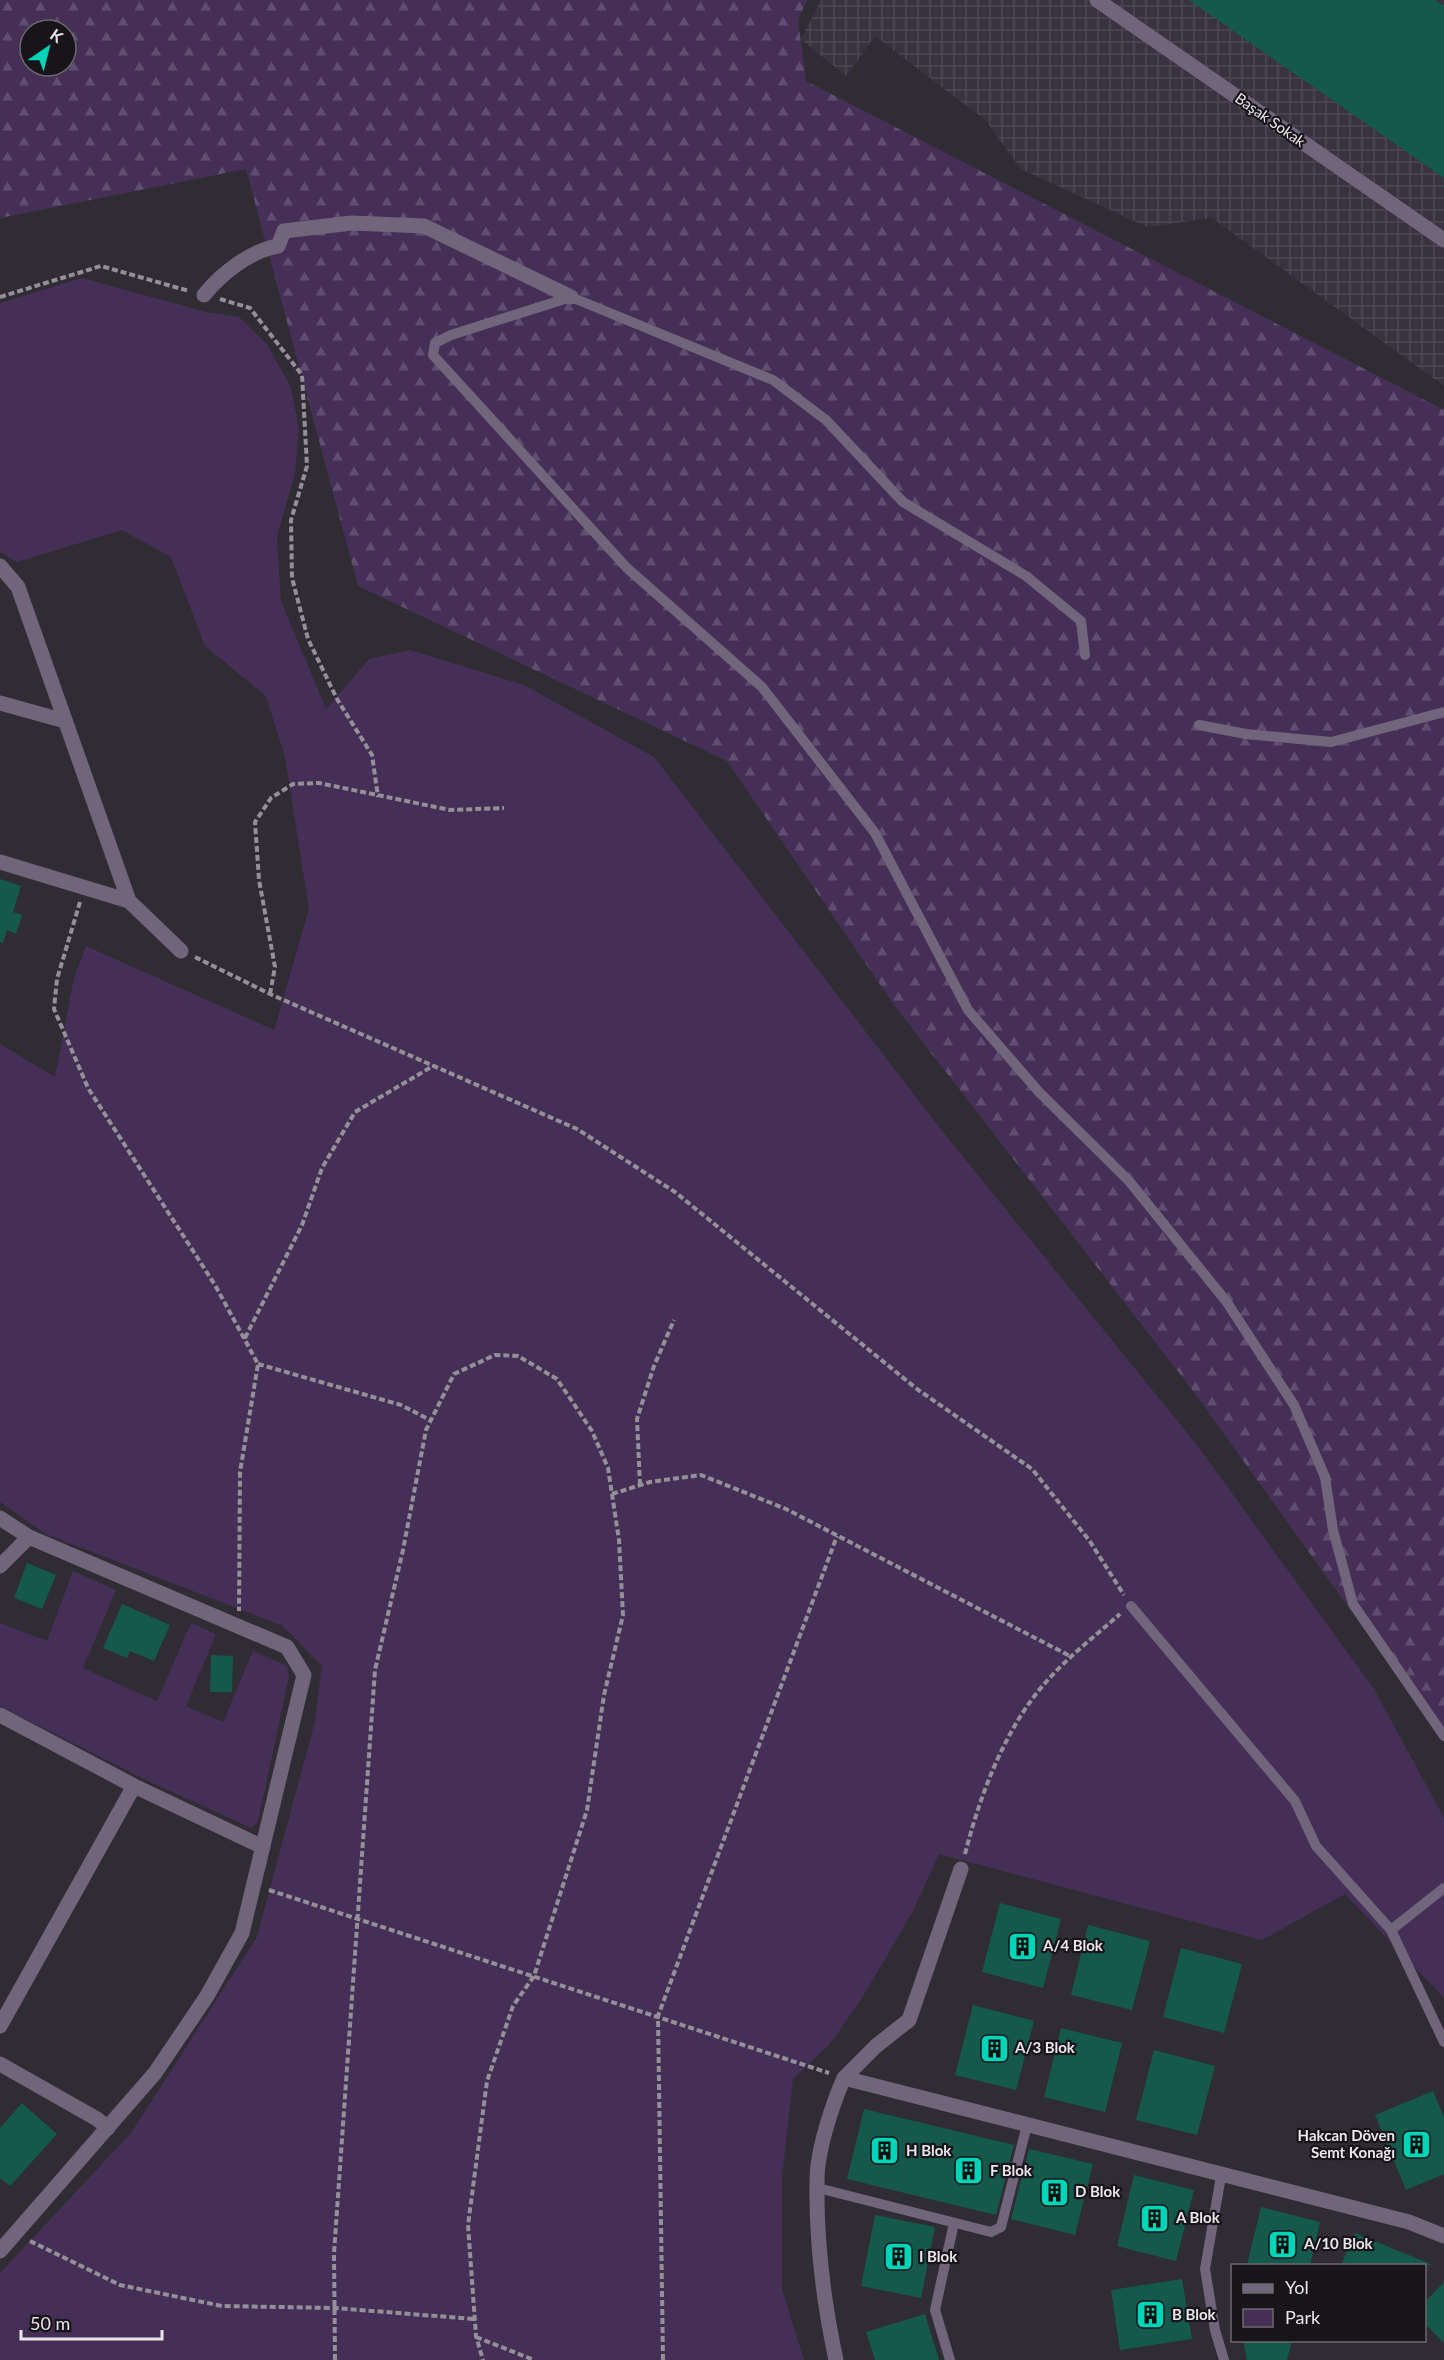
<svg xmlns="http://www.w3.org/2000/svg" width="1444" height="2360" viewBox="0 0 1444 2360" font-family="Lato,sans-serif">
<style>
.industrial{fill:url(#industrial-grid)}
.green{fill:#462f57}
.forest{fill:url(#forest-firs);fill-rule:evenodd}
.building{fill:#14594c}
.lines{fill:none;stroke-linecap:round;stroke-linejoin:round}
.path{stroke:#939097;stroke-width:4;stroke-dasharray:6 3;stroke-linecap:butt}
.lane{stroke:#71657c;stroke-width:10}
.street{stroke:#71657c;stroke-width:15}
.labels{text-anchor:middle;stroke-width:4.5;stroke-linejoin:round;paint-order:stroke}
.street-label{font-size:15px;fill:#e8e6eb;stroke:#171519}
.poi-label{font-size:15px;font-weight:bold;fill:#e8e6eb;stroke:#171519;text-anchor:start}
</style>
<defs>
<pattern id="industrial-grid" width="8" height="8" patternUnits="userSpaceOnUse" patternTransform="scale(1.5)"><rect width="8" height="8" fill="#393240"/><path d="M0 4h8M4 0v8" fill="none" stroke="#4c4652"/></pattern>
<pattern id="forest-firs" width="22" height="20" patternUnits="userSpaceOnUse" patternTransform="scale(1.5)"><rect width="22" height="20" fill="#462f57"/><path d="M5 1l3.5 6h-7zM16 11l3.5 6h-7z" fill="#614d6f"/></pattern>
</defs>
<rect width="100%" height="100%" fill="#302c34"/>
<path class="industrial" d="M821,0H1444V386L1212,218L1147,227L1021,169L985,120L875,36L846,76L801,39Z"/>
<path class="green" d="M82,278L206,312L239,317L267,344L291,388L299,429L295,473L277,537L281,601L326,709L369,659L410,650L524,685L654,757L943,1132L1197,1445L1374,1689L1444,1818V1998L1345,1894L1262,1940L939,1854L912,1913L862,1998L830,2044L793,2079L782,2177V2289L804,2360H0V2273L131,2133L257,1937L315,1721L322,1666L283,1626L46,1534L0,1502V1044L55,1077L74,978L86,946L274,1030L309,909L285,757L266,696L205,646L171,557L122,530L17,562L0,552V303Z
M73,1571L116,1590L83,1668L157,1701L191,1623L216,1634L186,1706L223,1722L253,1651L287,1666L289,1676L258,1822L251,1828L142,1778L0,1706V1623L47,1641Z"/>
<path class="forest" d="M0,0H807L798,20L806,81L1444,410V1740L1193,1391L894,1005L727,761L358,586L246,169L0,218ZM30,30H66V66H30Z"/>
<path class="building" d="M1189,0H1435L1444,6V178Z
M0,879L21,886L13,912L22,915L16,934L7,930L3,943L0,942Z
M27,1563L56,1575L42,1609L14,1598Z
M122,1604L170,1625L154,1661L130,1651L127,1658L103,1648Z
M211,1655L233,1656L232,1692H210Z
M1000,1903L1061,1919L1043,1988L982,1972Z
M1088,1925L1150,1941L1132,2010L1071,1995Z
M1181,1948L1242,1964L1224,2033L1163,2017Z
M973,2005L1034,2021L1016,2090L955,2075Z
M1061,2028L1122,2043L1105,2112L1044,2097Z
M1154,2050L1215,2066L1197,2135L1136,2120Z
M1433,2091L1444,2117V2174L1406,2190L1375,2115Z
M22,2103L57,2134L10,2186L0,2178V2128Z
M864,2109L1014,2145L996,2215L847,2179Z
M1029,2149L1093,2164L1075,2235L1011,2219Z
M1134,2175L1194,2190L1176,2261L1117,2246Z
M1261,2207L1320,2222L1310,2265H1247Z
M875,2215L935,2227L921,2298L861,2286Z
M1355,2233L1433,2265H1341Z
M1182,2279L1192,2339L1120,2350L1111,2290Z
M1444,2282V2343L1425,2324V2302Z
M925,2314L939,2360H875L866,2332Z
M1243,2340H1292L1287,2360H1247Z"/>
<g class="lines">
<path class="path" d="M0,297L101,266L189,291
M220,299L250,308L302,375L307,466L291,520L292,578L308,639L337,699L372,755L378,797
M80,902L57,979L54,1009L88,1088L215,1285L258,1364L240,1472L239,1611
M195,957L270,994L577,1129L675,1192L917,1389L1032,1469L1089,1540L1124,1595
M270,994L275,967L259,880L255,822L271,798L293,784L319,783L450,810L504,808
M245,1338L302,1225L322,1168L355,1112L433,1066
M258,1364L401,1405L430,1420
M640,1485L637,1419L654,1366L674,1320
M612,1494L650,1482L701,1475L786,1509L1070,1656
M965,1854C980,1795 1005,1728 1046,1682C1068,1657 1095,1636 1120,1614
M269,1890L829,2073
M30,2241L120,2285L222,2306L335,2308L474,2319
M476,2337L534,2360
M335,2360L334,2253L375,1670L403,1550L426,1430L454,1374L495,1355L518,1356L557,1379L592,1431L608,1468L619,1540L623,1615L604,1695L587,1810L534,1976L513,2006L487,2081L468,2225L476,2336L483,2360
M663,2360L658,2016L837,1536"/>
<path class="lane" d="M1085,655L1081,621L1026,576L903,502L826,420L773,380L571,297L451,335L435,343L433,355L627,568L762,687L875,833L968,1010L1039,1092L1129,1181L1226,1301L1294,1405L1325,1477L1333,1530L1353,1604L1444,1736
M1199,725L1246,734L1331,742L1444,712
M1131,1606L1295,1801L1316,1846L1391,1930L1444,2042
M1391,1930L1444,1888
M1221,2176L1205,2269L1215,2330L1224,2360
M818,2188L991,2232L1001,2227L1027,2125
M950,2360L935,2310L954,2223"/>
<path class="street" d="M1097,0L1444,240
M204,295C222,273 250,251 278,246L284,231L352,223L424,226L571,297
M0,566L18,587L129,901
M0,703L65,721
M0,862L129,901L181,951
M0,1518L29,1537L287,1647L304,1675L242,1933L207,1996L155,2073L0,2251
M0,1566L29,1537
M0,1715L134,1786L263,1847
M0,2026L134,1786
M0,2064L97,2119L108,2128
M844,2078L876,2046L909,2020L961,1869
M836,2360C824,2304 816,2238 817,2180C817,2151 832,2105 844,2078L1409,2222L1444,2236"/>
</g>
<defs>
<symbol id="building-square" viewBox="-11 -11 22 22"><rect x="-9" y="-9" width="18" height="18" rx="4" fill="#00d5b7" stroke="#171519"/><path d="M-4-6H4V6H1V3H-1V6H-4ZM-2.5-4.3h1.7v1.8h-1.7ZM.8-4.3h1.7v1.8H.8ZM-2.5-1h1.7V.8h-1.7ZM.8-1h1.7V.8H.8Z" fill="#111"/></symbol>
</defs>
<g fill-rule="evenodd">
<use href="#building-square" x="1006" y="1930" width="33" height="33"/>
<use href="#building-square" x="978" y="2032" width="33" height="33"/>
<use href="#building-square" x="1400" y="2128" width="33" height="33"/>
<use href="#building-square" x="868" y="2134" width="33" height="33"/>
<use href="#building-square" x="952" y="2154" width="33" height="33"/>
<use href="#building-square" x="1038" y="2176" width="33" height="33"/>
<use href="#building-square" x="1138" y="2202" width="33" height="33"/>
<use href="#building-square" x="1266" y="2228" width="33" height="33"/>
<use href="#building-square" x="882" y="2240" width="33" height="33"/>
<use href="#building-square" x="1134" y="2298" width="33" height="33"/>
</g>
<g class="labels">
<g class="street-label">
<text transform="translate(1270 120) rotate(35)" y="5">Başak Sokak</text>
</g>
<g class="poi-label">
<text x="1043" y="1951">A/4 Blok</text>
<text x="1015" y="2053">A/3 Blok</text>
<text x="1395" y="2141" text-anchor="end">Hakcan Döven<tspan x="1395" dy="17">Semt Konağı</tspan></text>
<text x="906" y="2156">H Blok</text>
<text x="990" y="2176">F Blok</text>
<text x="1075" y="2197">D Blok</text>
<text x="1176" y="2223">A Blok</text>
<text x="1304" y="2249">A/10 Blok</text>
<text x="919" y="2262">I Blok</text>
<text x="1172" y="2320">B Blok</text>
</g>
</g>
<rect x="1231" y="2264" width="195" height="78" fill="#171519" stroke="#6b696d" stroke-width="1.5"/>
<rect x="1243" y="2284" width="30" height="9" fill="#71657c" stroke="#6b696d" stroke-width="1.5"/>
<text x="1285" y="2294" font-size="18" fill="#e8e6eb">Yol</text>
<rect x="1243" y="2309" width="30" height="18" fill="#462f57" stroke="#6b696d" stroke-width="1.5"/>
<text x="1285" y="2324" font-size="18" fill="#e8e6eb">Park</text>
<g transform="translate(48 48) rotate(35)"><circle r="28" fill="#171519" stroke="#6b696d" stroke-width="1.5"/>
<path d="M0-4.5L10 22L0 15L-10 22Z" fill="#00d5b7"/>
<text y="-9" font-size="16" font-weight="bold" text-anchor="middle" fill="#e8e6eb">K</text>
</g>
<path d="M21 2330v9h141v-9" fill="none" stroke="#e8e6eb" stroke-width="3"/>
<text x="30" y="2330" font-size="18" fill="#e8e6eb" stroke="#171519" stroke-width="4.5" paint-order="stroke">50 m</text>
</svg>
